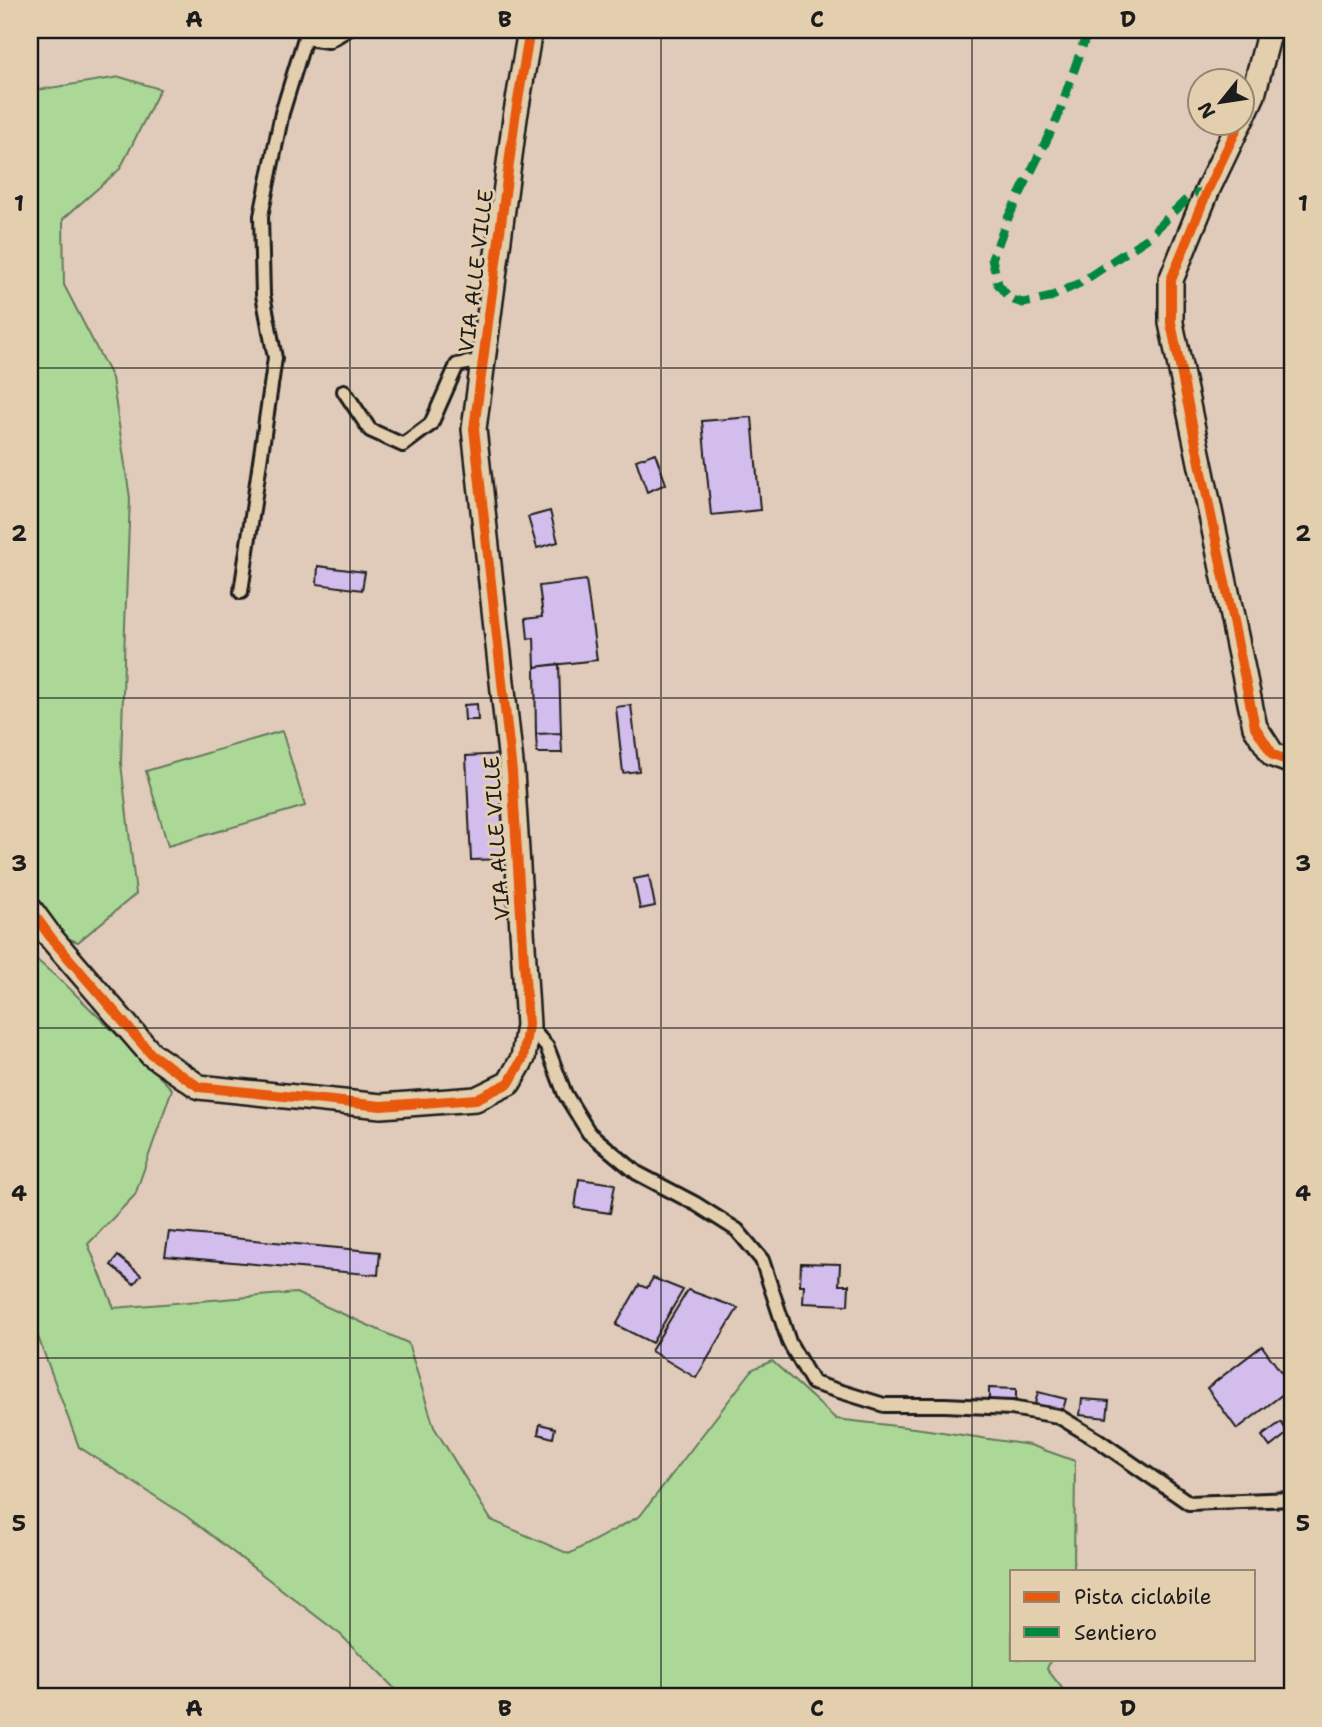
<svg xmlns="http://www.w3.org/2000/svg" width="1322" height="1727" viewBox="0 0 1322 1727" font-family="'Shantell Sans',sans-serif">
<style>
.green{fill:#acd897;stroke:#647a5a;stroke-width:2}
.building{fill:#d3bdec;stroke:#1c1c1c;stroke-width:2}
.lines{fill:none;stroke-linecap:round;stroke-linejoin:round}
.service-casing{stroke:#1c1c1c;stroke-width:18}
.minor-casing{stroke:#1c1c1c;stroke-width:28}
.service{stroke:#e3cead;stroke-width:12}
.minor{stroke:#e3cead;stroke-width:23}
.quiet{stroke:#00873e;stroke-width:9;stroke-dasharray:18 9;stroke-linecap:butt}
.cycleway-casing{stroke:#e3cead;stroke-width:15}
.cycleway{stroke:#e8590c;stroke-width:10}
.grid{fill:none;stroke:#1c1c1c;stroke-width:2;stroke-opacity:0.55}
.labels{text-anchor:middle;stroke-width:6;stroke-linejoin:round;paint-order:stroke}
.street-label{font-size:21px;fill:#1c1c1c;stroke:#e3cead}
.neatline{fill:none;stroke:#1c1c1c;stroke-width:2.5}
.grid-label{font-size:23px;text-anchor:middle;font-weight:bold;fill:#1c1c1c}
</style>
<rect width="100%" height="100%" fill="#e0cbba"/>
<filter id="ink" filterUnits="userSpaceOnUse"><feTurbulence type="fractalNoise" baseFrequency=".0143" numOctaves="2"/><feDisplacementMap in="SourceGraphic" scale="14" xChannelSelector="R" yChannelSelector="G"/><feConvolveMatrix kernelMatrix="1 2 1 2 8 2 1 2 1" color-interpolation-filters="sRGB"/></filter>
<g filter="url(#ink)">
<path class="green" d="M120,77L160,89L120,169L63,219L64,285L112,378L130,498L125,626L121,763L136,894L78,942L30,925V91Z
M282,731L305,806L168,846L146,771Z
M30,954L68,987L172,1089L135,1195L88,1244L114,1308L296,1293L408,1343L434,1427L491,1520L569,1554L640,1516L753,1369L772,1361L836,1419L922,1429L1030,1445L1075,1461L1074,1571H1012V1659H1051L1047,1669L1069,1697H403L341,1635L186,1516L79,1447L30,1315Z"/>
<path class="building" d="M752,417L760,510L711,515L702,421Z
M655,453L666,484L647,492L636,460Z
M550,511L558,542L537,548L528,517Z
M318,566L365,572L362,590L317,584Z
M586,580L597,660L535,667L534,638L528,639L526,618L543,616L539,586Z
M559,664L561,733L536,734L535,667Z
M477,704L478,720H465L464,705Z
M631,705L639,771L623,773L616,707Z
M561,733L562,753H537L536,734Z
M505,754L509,859L471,860L466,756Z
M649,876L655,906L640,909L634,879Z
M579,1179L615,1184L610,1213L575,1208Z
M169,1232L380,1252L378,1275L165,1256Z
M118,1256L141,1275L134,1284L111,1265Z
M801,1263L840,1264L839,1285H849L848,1305L803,1303L804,1285H800Z
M653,1278L683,1290L652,1343L616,1325L639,1285L647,1288Z
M688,1290L738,1308L696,1378L651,1351Z
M1262,1346L1292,1387L1237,1429L1207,1388Z
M989,1388L1016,1389V1400H989Z
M1038,1392L1066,1399L1061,1416L1034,1408Z
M1082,1399L1109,1401L1107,1418L1080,1415Z
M1281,1422L1288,1433L1270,1447L1262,1436Z
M540,1424L555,1428L553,1438L538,1434Z"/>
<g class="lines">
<defs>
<path id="service" d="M304,30L305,38L328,41L347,30
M344,391L370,430L403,445L431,424L457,365L484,360
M241,592L275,358L263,295L261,216L282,113L305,38
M528,1025L547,1047L565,1094L589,1133L637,1173L696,1204L737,1230L762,1260L789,1342L813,1383L884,1405H945L1011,1408L1058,1416L1098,1440L1189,1503L1292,1499"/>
<path id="minor" d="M1242,119L1253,95L1270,30
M1240,122L1208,189L1171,280V323L1255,727L1273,755L1292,762
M30,909L52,939L151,1054L199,1087L381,1106L476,1099L509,1083L523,1058L528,1025L512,772L474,429L515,118L530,30"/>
</defs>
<use href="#service" class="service-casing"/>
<use href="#minor" class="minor-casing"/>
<use href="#service" class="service"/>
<use href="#minor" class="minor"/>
<path class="quiet" d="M1088,30L1057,119L1008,218L992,259L998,284L1010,299L1023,303L1048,298L1080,283L1146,239L1187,199L1208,189"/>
<defs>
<path id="cycleway" d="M1240,122L1208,189L1171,280V323L1255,727L1273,755L1292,762
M30,909L52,939L151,1054L199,1087L381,1106L476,1099L509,1083L523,1058L528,1025L512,772L474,429L515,118L530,30"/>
</defs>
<use href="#cycleway" class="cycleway-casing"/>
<use href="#cycleway" class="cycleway"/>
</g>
</g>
<path class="grid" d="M350,30V1697M661,30V1697M972,30V1697M30,368H1292M30,698H1292M30,1028H1292M30,1358H1292"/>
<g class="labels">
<g class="street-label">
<text transform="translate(476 271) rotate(-83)" y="7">VIA ALLE VILLE</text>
<text transform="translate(497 838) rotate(-94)" y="7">VIA ALLE VILLE</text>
</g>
</g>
<rect width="1322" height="1727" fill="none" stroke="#e3cead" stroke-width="77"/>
<rect x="1010" y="1570" width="245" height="91" fill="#e3cead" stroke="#938773" stroke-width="2"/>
<rect x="1024" y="1592" width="35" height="10" fill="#e8590c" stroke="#938773" stroke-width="2"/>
<text x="1074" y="1604" font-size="21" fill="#1c1c1c">Pista ciclabile</text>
<rect x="1024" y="1627" width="35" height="10" fill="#00873e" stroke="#938773" stroke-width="2"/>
<text x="1074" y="1640" font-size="21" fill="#1c1c1c">Sentiero</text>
<g transform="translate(1221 102) rotate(240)"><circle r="33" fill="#e3cead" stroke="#938773" stroke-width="2"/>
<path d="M0-5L12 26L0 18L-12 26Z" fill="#1c1c1c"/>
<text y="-10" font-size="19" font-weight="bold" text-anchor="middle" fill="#1c1c1c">N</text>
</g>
<rect x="38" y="38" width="1246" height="1650" class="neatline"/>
<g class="grid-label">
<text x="194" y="27">A</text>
<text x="505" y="27">B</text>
<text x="817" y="27">C</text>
<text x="1128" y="27">D</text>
<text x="19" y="211">1</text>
<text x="1303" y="211">1</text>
<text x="19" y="541">2</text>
<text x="1303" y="541">2</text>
<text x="19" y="871">3</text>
<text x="1303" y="871">3</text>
<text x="19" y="1201">4</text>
<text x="1303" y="1201">4</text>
<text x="19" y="1531">5</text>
<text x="1303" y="1531">5</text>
<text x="194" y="1716">A</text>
<text x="505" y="1716">B</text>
<text x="817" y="1716">C</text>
<text x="1128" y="1716">D</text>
</g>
</svg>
